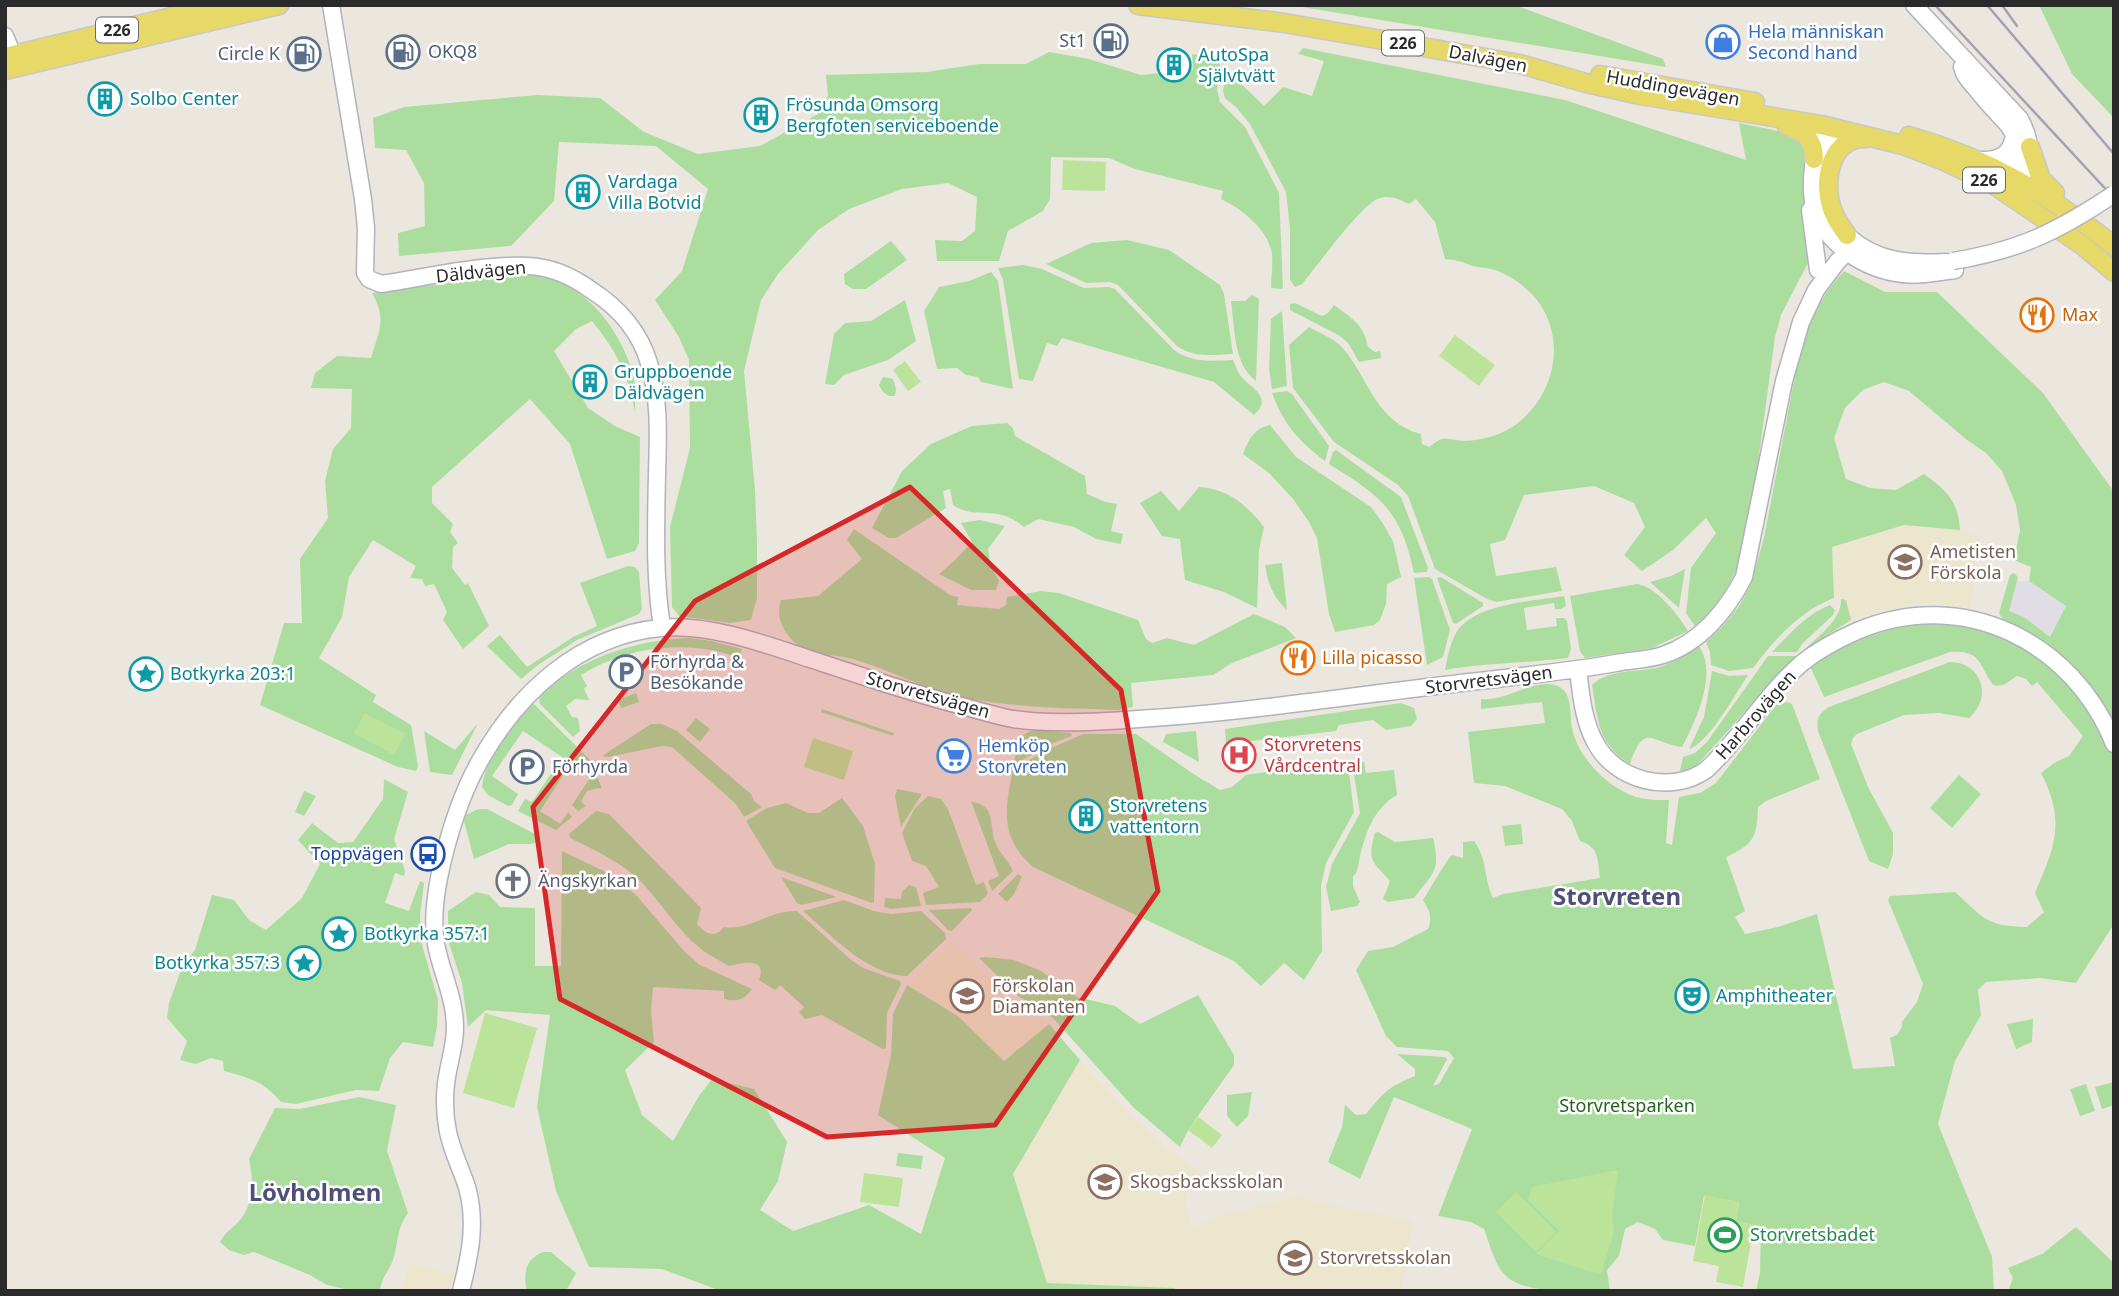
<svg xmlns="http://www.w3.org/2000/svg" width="2119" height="1296" viewBox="0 0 2119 1296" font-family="'Noto Sans',sans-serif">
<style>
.industrial{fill:#e0dee4}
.education{fill:#ece6ce}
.green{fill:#abde9e}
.pitch{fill:#bbe49a}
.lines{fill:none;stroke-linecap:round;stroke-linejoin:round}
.secondary-casing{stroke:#b1b2bd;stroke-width:19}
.primary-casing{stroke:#c8c8c8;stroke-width:21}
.secondary{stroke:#fff;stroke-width:16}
.primary{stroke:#e6d967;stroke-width:18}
.rail{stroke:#a1a1b3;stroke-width:2.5}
.secondary-bridge-casing{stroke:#b1b2bd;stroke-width:19;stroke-linecap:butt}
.secondary-bridge{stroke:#fff;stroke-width:16}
.marked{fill:#d62828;fill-opacity:0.2;stroke:#d62828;stroke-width:5;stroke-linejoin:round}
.labels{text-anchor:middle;stroke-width:5;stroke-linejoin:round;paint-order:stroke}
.shield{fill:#fff;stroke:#6a6a6a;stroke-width:2}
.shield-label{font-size:16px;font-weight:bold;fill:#2a2a2a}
.shop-label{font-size:18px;fill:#366cbe;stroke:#fff;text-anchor:start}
.service-label{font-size:18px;fill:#4e5e75;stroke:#fff;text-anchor:start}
.culture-label{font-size:18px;fill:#0d838f;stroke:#fff;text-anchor:start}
.street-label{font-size:18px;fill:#2a2a2a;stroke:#fff}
.food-label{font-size:18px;fill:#c56008;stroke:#fff;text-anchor:start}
.education-label{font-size:18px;fill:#785e54;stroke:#fff;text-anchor:start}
.health-label{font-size:18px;fill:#be3a42;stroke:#fff;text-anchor:start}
.transit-label{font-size:18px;fill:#164399;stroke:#fff;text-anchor:end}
.worship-label{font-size:18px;fill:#5b616d;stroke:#fff;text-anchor:start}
.park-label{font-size:18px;fill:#25621f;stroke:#fff}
.leisure-label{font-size:18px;fill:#27864d;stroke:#fff;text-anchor:start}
.district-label{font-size:24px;font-weight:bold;fill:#4e5078;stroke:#fff}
</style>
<rect width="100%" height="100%" fill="#ebe7de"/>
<path class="industrial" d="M2016,581H2029L2066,606L2050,638L2024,617L2008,611Z"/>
<path class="education" d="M1904,525L1960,530L1981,537L1970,608L1928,603L1906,605L1851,620L1846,600L1834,598L1832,547Z
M952,940L1020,1007L1049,1024L1004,1061L959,1017L907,985Z
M1080,1060L1128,1112L1175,1155L1202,1172L1188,1191L1185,1200V1208L1193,1228L1203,1222L1231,1213L1297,1197L1413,1222L1401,1291H1176L1174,1288L1047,1283L1013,1174Z
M409,1264L454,1275L449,1291H402Z"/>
<path class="green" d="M1290,5H1514L1663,59L1666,67Z
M2039,5H2114V118L2072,74Z
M1303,48L1565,100L1746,160L1739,123L1797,135L1808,147L1803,184L1809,261L1781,315L1775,337L1748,537C1738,572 1723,602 1695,626L1686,613L1691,568L1716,533L1706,518L1673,550L1642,571L1624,555L1645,527L1634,503L1594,486L1524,495L1505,540L1490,544L1496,576L1556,567L1562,591L1496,602L1487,599L1435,569L1408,496L1398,485L1334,442L1293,388L1289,345L1309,327C1320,333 1333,338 1342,347C1369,378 1375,422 1421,434L1422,444L1429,447C1433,444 1438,440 1442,439C1449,438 1457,441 1464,441C1483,440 1504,435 1519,422C1561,388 1568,323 1524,287C1515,279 1503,272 1491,269C1485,267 1476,268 1470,265C1461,261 1455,260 1445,259L1435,222L1416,199L1409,204C1399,199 1388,194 1377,199C1358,209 1318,265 1302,284L1295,287L1290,280V229L1286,192L1250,124L1236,107L1225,98L1223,91L1227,70L1264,106L1283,87L1312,96L1324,61L1298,54Z
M1049,52L1089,59L1141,75L1193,70L1192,54L1210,56L1220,62L1217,90L1220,102L1245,127L1279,193L1283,287L1282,289L1271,288C1271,277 1273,265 1272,254C1268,229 1242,209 1221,199L1223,191L1135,169L1109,158L1051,157L1050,199L1043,211L1008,231L999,261H937L935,240L962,241L975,231L977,197L948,183L902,189L849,209L818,230L778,274L761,300L744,371L755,490L757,542V598L751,620L730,623L679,616L672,607L670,527L690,448L689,360L679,337L655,300L682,271L708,189L656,146L559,142L554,201L511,246L399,256L398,233L425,226L424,183L406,150L375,148L373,118L404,107L537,95L600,98L644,132L698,154L760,146L818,114L828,96L826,75L927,72L979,64H1026Z
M1127,240L1169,250L1220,285L1224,294L1233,354C1213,355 1194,358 1177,346L1118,285L1110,282L1086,283L1046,264L1091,243Z
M891,241L907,260L866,289H853L845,284L844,274Z
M1023,265L1042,269L1084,288L1109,287L1115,289L1174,350C1192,363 1212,361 1233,360C1235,364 1237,371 1240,375C1248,387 1275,396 1254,415L1214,382L1062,338L1057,346L1047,343L1033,381L1019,379L1003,280L998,268Z
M1844,271L1885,292H1937L2043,393L2114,492V727C2099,694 2077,667 2048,646C2035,636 2005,627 1999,613L2010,575L2014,573L2018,577L2009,611L2024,617L2050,637L2066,606L2029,581L2031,567L2014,560L2020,530L2016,505L2002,471L1986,453L1967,440L1909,391L1884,382L1863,390L1845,408L1834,438L1846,479L1870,488L1896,490L1924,474C1947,491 1958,500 1960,530L1904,525L1832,547L1834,598C1801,610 1774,640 1753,668L1729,671L1711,665L1710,652L1706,642L1721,628L1739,606L1751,584L1764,538L1801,344C1811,316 1823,293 1844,271Z
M991,272L998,281L1013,389L981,382L978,377L966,375L957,368L937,369L924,311L939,287L969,281Z
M514,274C523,274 533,273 541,275C588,286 624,334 634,379C636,389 635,401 635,411C627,372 617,352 592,321L576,329L554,351L588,408L615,426L640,437L639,543L635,551L607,559L570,444L530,399L432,487V503L453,524L450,532L458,543L453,547L452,568L465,585L468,583L489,626L463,649L443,620L447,612L434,584L425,586L422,579L410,578L416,566L373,540L349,577L342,617L319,658L376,695L373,702L411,725L418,766L416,771L398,767L260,705L284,623H302L300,559L328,518L325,481L333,449L351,428L352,389L311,388L315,373L337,356L371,358C379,331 387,319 372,293Z
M1252,295L1259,299L1256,381C1233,364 1235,328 1231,301H1245Z
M905,300L916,341L888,360L844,375L834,385L825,384L834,334L845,323L871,321Z
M1295,303L1322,316L1328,313L1334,305C1351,318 1364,324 1368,347L1375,352L1380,351L1381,358L1359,362L1348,343L1340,336L1290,310V304Z
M1282,311L1287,386L1272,389L1269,369L1271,319Z
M883,377L893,379L896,389L895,396H889L883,392L879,385Z
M1287,391L1292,394L1329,446L1325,461C1299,442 1283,423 1272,393Z
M1007,423L1013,428L1015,436L1085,476L1087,494L1105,502L1117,504L1111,531L1123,534L1121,544L1096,539L1074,527L1038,519L1024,527C996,503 976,521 953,505L950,489L943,491L946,508L896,538H889L872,528L902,471L931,444L972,426Z
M1270,425L1296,457L1371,507L1382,522L1393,541L1401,577L1387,584L1386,604L1380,620L1374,625L1335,632L1329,614L1317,538L1309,522L1293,499L1269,473L1243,454C1248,440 1255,428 1270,425Z
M1336,450L1401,497L1428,568L1427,572L1414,573C1401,511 1381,496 1329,464L1333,452Z
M1199,487C1228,489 1246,504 1264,527L1259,550L1257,608L1224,592L1185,580L1180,539L1162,536L1140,503L1161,491L1179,511Z
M980,520L1005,526L988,549L991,566L999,581L996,590H971L939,574L955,560L972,542L961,523Z
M854,529L950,595L958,597L957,605L999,609L1006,605L1007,597L1041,591L1059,593L1138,620L1146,639L1152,643L1167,638L1194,645L1254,614L1285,627L1296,638L1232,663L1213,675L1131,683L1133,707L1118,710C1065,708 1014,708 962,697C925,689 892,671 856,660C829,652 801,658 785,631C779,621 777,611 781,600L818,596L862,559L847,540Z
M1282,563L1287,610C1273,596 1268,585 1265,565Z
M628,566L635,567L639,572L642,609L639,614L577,640L538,665L521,679L487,646L500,635L527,667L573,637L597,626L580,583Z
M1685,569L1679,608L1650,582L1671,576Z
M1429,577L1432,579L1450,630L1443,657L1427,665L1414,578Z
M1441,577L1483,603V606L1456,624L1453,623L1437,578Z
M1637,584C1656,586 1679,616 1688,631L1652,648L1585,658L1580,651L1570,596Z
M1564,596L1566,606L1561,609H1555L1554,603L1524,608L1527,630L1557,626L1556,618H1564L1567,621L1571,649L1568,658C1526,663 1486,663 1445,670C1447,659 1450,644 1456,633C1473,604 1533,601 1564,596Z
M1841,599L1846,600L1851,620L1804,650C1818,636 1842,620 1841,599Z
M1830,605L1835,610L1833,615L1802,644L1797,652H1772C1790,634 1806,614 1830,605Z
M1915,623C1932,623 1953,620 1969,623C2035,639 2092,695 2114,757V924L2076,983L2040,978L1986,982L1978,990L1981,1015L1955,1061L1938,1124L1992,1257L1994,1291H1756L1760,1273L1761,1227L1736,1221L1739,1202L1704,1196L1695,1246L1663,1240L1655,1229L1638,1222L1625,1229L1619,1256L1607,1270L1610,1291C1582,1291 1524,1296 1504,1274C1494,1263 1489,1242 1484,1229L1471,1222L1438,1216L1472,1129L1394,1097L1360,1179L1328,1162L1342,1127L1345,1105L1356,1115L1366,1114C1384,1092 1388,1087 1415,1076V1069L1397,1054L1445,1057L1447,1059L1433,1086L1439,1084L1454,1058L1448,1051L1397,1047L1386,1036L1356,970L1368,951L1393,947L1428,929C1433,917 1429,910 1423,900C1429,891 1447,859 1452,855L1463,858V842L1474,841C1488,860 1483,876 1493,898L1503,894L1600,878C1598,860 1599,847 1580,841L1572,821L1562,809L1505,786L1474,783L1468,732L1545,723L1542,702L1481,709V699C1505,702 1532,679 1555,685C1574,691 1569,713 1572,728C1578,758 1607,787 1636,797C1647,800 1658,800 1669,800L1666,843L1672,845L1679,797L1700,793L1716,783L1776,705L1787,702L1792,704L1820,779L1766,801L1758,807C1757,838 1754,844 1726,857L1745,911L1735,917L1745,934L1778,927L1817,914L1853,1069L1895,1066L1890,1038L1897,1035L1902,1027V1022L1917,1002L1923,984L1888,900L1890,896L1955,892C1985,919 1986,926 2027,927L2044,912L2035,893C2055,846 2066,822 2041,773L2054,763L2069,756L2083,736L2037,682L2032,686L2026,679L2017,676C2009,681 2003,688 1993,685C1978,664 1982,650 1950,652L1824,697L1810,666C1842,644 1877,632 1915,623Z
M689,638L712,641L742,649L738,664L732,663L733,656C683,639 626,648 581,675L587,686L584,689L589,700L575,699L566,706L572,717L578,718L580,731L573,737L540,704L539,696C581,658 633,640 689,638Z
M1699,646C1718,673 1696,721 1682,747C1652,744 1645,720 1630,764C1597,743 1598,720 1592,685C1610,668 1638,673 1660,667C1674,662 1687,654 1699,646Z
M1768,656H1798L1799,660L1770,684L1697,765L1690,770L1680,771L1683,757L1695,753L1707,742Z
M1950,662C1982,662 1993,698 1969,718L1939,713L1904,715L1857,734L1853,738L1851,744L1868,787L1893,833V854L1888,869L1869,861L1818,731C1816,718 1819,714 1829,707Z
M1712,671L1729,676L1748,675C1736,693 1709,743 1689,749L1704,717Z
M636,693L639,702L621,708L618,700Z
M532,702L591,761L602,789L598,788L587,791L581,802L586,806L578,811L572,805L592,775L572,762L540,811L560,824L568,812L572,817L556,830L518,811L525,799L532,802L562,757L523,731L492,776L518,794L512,805L508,806L488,795L482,787C485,756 513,726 532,702Z
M1401,703L1414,708L1417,719L1411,726L1386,730L1373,720L1339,725L1336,731L1226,744L1225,729Z
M822,709L894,733L893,736L821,712Z
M696,718L710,729L700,742L686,730Z
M478,723L452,775L430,772L424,731L455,750Z
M651,724H662L677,731L751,794L754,801L762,807L744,817L736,804L672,747L662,746L608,757L602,756Z
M1037,730L1071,733L1072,736L1048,745L1014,765C1017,748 1016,732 1037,730Z
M1196,731L1199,762L1163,742L1166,734Z
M1083,734H1136L1195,775L1220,790L1232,787L1246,775L1337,762L1349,773L1354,812L1326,863L1321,886L1322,951L1304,980L1284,963L1261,986L1234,961L1033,867C999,837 1005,809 1013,769L1051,748Z
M1352,762H1364L1366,773L1394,770L1397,795C1374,808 1366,832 1360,856C1358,864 1359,870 1353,877V886L1360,902L1357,906L1331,911L1326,887L1332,864L1360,813Z
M1959,775L1981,794L1952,828L1930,808Z
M384,779L408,792L394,839L405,871L404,876L395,873L385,903L409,911L420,881L424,883L420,915L422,945L438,1000L437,1027L433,1047L403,1042L390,1058L379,1091L356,1090L296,1104L281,1102C263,1081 250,1078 224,1071L223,1061L211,1058L196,1064L180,1060L187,1041L167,1018L169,1003L183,965L195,950L212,895L234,900L249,920L266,930L302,898L320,864L298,840L312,823L338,843L353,842L383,799Z
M897,789L922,794L901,827L895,796Z
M304,791L316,796L304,816L295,812Z
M928,796L941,799L948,809L976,885L984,882L988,894L980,902L926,905L923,893L939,887L926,866L912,861L902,833L915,808Z
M842,798L863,826L875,864L874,902L872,903L775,868L746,821L767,808L786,803L808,813H819Z
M971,801C976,803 983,804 986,808C993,816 991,832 995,842C999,853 1009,861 1013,871L992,891L988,881L999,876Z
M478,809H487L541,837L538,842L531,844H509L474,859L464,821L466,815Z
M596,811L609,814L701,908L697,924C706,934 715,939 724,927C749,931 770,910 797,911L850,959L863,968L900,981L901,984L887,1013L886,1048L883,1049L822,1015L805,1019L799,1012L804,1007L780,985L775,990L759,980C768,956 741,963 729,966C721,961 712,957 705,952C680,934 664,906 643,884C622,862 596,851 570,838L569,834Z
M1521,824L1523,844L1505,846L1502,826Z
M1378,832L1395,842L1433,838C1441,871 1433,873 1414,898L1388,902L1383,899L1390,881C1372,861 1367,861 1375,833Z
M562,851L612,875L636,895L685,952L700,965L752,989C744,1000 738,1002 724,999V991L653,987L651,1011L654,1042L625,1070L642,1115L673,1141L699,1096L712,1079L754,1089L787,1142L778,1181L760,1210L793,1231L869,1205L921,1234L945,1158L878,1115L891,1055L893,1014L907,985L959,1017L1004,1061L1049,1024L1080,1060L1013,1174L1047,1283L1175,1288L1176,1291H721L662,1269L589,1267L556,1191L537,1107L550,1015L486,1010L468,1027L462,983L448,940V911L476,892L489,895L500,907L535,908V966H561Z
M1018,874L1022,877L1014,894L1007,902L998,894Z
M781,877L837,897L801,905L797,903Z
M909,885L916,887L921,906L891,909L884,907L885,898L901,899L902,892Z
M844,900L874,911L891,914L921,911L945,933L946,939L907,976C868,976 830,934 803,911Z
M971,908L972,910L952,931L948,930L929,910Z
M986,957L1014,960L1041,971L1077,997L1115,1006L1140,1024L1198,995L1234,1055V1065L1188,1130L1180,1147L1134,1108L1053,1018L1018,996L979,958Z
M2033,1019L2032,1042L2016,1049L2007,1024Z
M2114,1082V1105L2102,1109L2095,1087Z
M2086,1084L2095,1111L2080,1116L2070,1089Z
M1252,1092L1248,1116L1237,1127L1227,1116V1095Z
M359,1097L396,1105L387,1151L408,1213C396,1230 399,1241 393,1260C388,1273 382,1276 380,1291H355L327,1285L310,1275L254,1252L244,1255L229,1250L220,1242C228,1228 236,1227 243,1216C254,1200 253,1177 249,1159L275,1108L299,1109Z
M898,1153L923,1156L921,1169L896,1166Z
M2076,1227L2114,1263V1291H2008L2013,1278L2008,1268L2042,1254Z
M543,1252H551L576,1273L566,1291H527C523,1274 525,1259 543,1252Z"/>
<path class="pitch" d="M1063,160L1106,162L1105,191L1062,190Z
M1455,335L1495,365L1479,386L1439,356Z
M905,361L921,382L908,391L893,370Z
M365,713L405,734L394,755L354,733Z
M813,738L853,751L844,780L804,767Z
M485,1013L537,1028L514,1108L463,1093Z
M1198,1117L1222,1135L1212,1148L1188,1130Z
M1618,1170L1612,1215L1614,1231L1601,1275L1536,1254L1559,1231L1528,1200L1532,1187Z
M864,1173L903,1178L899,1207L860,1202Z
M1516,1192L1556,1232L1536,1252L1496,1212Z
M1705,1195L1739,1202L1736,1221L1754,1225L1743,1287L1716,1282L1719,1266L1693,1261Z"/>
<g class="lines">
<defs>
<path id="secondary" d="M331,5L363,199L366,228L365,273L369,279L381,284C428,277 479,264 528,266C552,267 572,276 591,290C618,307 640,332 649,363C660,399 658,437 657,474C656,525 654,577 662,627
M1914,5L2020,119C2036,149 2029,163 2014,191
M5,36L13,55
M1962,67C1964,76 1971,83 1977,90C2010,133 2030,127 2002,184
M1821,125C1816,149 1809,176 1813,201C1820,239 1858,266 1895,273C1914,277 1935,273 1955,270
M1979,160C1998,161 2010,156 2014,136
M1825,170L1834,128
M1810,210L1818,270
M1849,237C1877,262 1911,264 1946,262
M1578,669C1581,694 1583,720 1595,742C1615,781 1671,795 1706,770C1741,738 1766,694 1802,663C1818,650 1839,639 1857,631C1962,586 2073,641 2114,744
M461,1291C470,1255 477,1223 467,1187C461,1169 452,1151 448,1132C445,1117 444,1100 446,1084C448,1065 455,1047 455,1028C455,997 441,972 436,944C427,894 456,802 481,759C519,692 580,636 660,628C708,623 765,644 810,659C862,676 913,694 966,707C981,711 997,716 1013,719C1050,725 1100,722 1138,719C1240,713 1342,697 1444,685C1501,678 1559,673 1616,663C1631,660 1648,660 1663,655C1700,643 1727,610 1744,577L1784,381L1801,322L1816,290L1837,262L1856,243"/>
<path id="primary" d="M1138,5L1285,23L1520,64L1586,83L1640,95L1821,125L1903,145L1942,160L1993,184L2082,245L2114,272
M5,57L222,5
M5,70L279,5
M1600,75L1755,102
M1787,126C1805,131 1814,140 1814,159
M1909,136C1990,159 2048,194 2114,246
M2030,147L2041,179L2055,193
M1847,235C1843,229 1838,223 1835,216C1821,189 1827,138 1865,138"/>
</defs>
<use href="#secondary" class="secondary-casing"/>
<use href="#primary" class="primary-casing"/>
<use href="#secondary" class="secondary"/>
<use href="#primary" class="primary"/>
<path class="rail" d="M1935,5L2114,198
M1987,5L2114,154
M2002,5L2017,26"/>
<defs>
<path id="secondary-bridge" d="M1953,261C2020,250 2057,232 2114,194"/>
</defs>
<use href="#secondary-bridge" class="secondary-bridge-casing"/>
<use href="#secondary-bridge" class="secondary-bridge"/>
</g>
<path class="marked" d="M910,487L1121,690L1158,891L995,1125L827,1137L560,999L533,807L695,601Z"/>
<defs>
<symbol id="fuel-ring" viewBox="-11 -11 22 22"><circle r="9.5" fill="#fff" stroke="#5c6f8a" stroke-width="1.5"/><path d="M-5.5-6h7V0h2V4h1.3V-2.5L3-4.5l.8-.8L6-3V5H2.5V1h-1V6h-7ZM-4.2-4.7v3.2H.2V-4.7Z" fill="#5c6f8a"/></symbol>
<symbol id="shop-ring" viewBox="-11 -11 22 22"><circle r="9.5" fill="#fff" stroke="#3f7fe0" stroke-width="1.5"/><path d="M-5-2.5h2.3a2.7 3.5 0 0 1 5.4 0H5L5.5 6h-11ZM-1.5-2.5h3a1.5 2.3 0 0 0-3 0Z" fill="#3f7fe0"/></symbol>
<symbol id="building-ring" viewBox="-11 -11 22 22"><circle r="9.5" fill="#fff" stroke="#0f9aa8" stroke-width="1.5"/><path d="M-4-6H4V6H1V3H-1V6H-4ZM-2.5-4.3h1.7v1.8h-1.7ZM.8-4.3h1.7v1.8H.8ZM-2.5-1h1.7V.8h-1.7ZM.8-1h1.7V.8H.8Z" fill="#0f9aa8"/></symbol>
<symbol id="restaurant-ring" viewBox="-11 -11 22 22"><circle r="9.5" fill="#fff" stroke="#e8710a" stroke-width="1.5"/><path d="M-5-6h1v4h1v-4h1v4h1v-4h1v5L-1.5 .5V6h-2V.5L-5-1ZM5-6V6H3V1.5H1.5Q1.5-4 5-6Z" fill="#e8710a"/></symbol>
<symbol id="school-ring" viewBox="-11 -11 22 22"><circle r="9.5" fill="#fff" stroke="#8d6e63" stroke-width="1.5"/><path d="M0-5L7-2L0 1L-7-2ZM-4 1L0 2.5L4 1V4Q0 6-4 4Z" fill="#8d6e63"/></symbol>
<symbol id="parking-ring" viewBox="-11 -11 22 22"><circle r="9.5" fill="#fff" stroke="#5c6f8a" stroke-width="1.5"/><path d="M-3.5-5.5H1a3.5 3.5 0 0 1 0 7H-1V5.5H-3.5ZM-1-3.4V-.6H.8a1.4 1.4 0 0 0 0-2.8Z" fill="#5c6f8a"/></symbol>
<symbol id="sight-ring" viewBox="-11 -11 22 22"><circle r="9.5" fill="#fff" stroke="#0f9aa8" stroke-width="1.5"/><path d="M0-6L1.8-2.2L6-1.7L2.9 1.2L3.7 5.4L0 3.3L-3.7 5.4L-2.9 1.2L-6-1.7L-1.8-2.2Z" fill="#0f9aa8"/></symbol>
<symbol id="hospital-ring" viewBox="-11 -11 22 22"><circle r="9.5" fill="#fff" stroke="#e0444e" stroke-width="1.5"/><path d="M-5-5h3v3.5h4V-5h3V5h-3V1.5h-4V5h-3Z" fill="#e0444e"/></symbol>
<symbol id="supermarket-ring" viewBox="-11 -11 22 22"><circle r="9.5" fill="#fff" stroke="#3f7fe0" stroke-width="1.5"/><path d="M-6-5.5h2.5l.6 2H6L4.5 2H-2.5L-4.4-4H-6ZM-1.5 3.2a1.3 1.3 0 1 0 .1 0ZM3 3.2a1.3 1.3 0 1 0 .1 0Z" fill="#3f7fe0"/></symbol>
<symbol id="bus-ring" viewBox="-11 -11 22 22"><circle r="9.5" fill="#fff" stroke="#1a4fb4" stroke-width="1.5"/><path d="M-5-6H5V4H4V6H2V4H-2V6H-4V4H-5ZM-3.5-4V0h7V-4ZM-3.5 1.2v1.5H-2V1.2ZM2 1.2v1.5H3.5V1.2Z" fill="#1a4fb4"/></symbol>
<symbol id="church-ring" viewBox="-11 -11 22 22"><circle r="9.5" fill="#fff" stroke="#6b7280" stroke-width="1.5"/><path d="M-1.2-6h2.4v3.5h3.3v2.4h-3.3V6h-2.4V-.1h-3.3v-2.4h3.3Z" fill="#6b7280"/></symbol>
<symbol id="theatre-ring" viewBox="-11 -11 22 22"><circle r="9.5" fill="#fff" stroke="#0f9aa8" stroke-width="1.5"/><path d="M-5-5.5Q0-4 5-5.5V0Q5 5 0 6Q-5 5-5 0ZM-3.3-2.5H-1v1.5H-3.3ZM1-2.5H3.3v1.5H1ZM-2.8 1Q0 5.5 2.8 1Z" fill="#0f9aa8"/></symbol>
<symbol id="stadium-ring" viewBox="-11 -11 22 22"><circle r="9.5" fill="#fff" stroke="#2e9e5b" stroke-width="1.5"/><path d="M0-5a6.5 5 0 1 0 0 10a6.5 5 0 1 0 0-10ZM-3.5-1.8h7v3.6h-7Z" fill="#2e9e5b"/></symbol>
</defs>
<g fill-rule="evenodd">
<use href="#fuel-ring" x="1092" y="22" width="38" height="38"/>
<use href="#shop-ring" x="1704" y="23" width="38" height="38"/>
<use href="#fuel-ring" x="384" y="33" width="38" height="38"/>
<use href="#fuel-ring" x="285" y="35" width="38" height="38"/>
<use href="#building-ring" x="1155" y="46" width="38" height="38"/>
<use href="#building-ring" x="86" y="80" width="38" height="38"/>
<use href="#building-ring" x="742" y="96" width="38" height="38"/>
<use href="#building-ring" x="564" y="173" width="38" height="38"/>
<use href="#restaurant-ring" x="2018" y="296" width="38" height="38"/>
<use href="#building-ring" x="571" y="363" width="38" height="38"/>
<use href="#school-ring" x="1886" y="543" width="38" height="38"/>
<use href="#restaurant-ring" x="1279" y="639" width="38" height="38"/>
<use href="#parking-ring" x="607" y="653" width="38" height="38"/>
<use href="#sight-ring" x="127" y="655" width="38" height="38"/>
<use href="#hospital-ring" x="1220" y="736" width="38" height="38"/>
<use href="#supermarket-ring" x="935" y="737" width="38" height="38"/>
<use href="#parking-ring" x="508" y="748" width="38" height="38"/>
<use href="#building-ring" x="1067" y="797" width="38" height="38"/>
<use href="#bus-ring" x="409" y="835" width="38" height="38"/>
<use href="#church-ring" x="494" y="862" width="38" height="38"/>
<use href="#sight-ring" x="320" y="915" width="38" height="38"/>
<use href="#sight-ring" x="285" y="944" width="38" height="38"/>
<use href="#school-ring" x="948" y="977" width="38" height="38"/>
<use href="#theatre-ring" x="1673" y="977" width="38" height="38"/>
<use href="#school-ring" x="1086" y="1163" width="38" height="38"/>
<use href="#stadium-ring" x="1706" y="1216" width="38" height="38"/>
<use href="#school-ring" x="1276" y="1239" width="38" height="38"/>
</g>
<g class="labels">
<g class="shield">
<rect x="96" y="17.5" width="42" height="25" rx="5"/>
<rect x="1382" y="30.5" width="42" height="25" rx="5"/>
<rect x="1963" y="167.5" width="42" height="25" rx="5"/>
</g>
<g class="shield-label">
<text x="117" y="36">226</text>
<text x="1403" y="49">226</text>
<text x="1984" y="186">226</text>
</g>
<g class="shop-label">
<text x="1748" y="38">Hela människan<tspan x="1748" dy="21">Second hand</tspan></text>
<text x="978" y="752">Hemköp<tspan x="978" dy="21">Storvreten</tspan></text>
</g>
<g class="service-label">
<text x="1086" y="47" text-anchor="end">St1</text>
<text x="428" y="58">OKQ8</text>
<text x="280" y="60" text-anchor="end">Circle K</text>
<text x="650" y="668">Förhyrda &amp;<tspan x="650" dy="21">Besökande</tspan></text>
<text x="552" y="773">Förhyrda</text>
</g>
<g class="culture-label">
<text x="1198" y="61">AutoSpa<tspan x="1198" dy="21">Självtvätt</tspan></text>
<text x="130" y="105">Solbo Center</text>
<text x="786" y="111">Frösunda Omsorg<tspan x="786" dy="21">Bergfoten serviceboende</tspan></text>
<text x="608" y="188">Vardaga<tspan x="608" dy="21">Villa Botvid</tspan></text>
<text x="614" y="378">Gruppboende<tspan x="614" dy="21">Däldvägen</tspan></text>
<text x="170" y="680">Botkyrka 203:1</text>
<text x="1110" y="812">Storvretens<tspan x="1110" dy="21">vattentorn</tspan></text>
<text x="364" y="940">Botkyrka 357:1</text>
<text x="280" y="969" text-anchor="end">Botkyrka 357:3</text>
<text x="1716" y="1002">Amphitheater</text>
</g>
<g class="street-label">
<text transform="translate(1488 59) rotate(11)" y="6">Dalvägen</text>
<text transform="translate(1673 88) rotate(10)" y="6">Huddingevägen</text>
<text transform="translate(481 272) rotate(-6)" y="6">Däldvägen</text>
<text transform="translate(1489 680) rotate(-7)" y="6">Storvretsvägen</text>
<text transform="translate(928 695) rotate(16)" y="6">Storvretsvägen</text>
<text transform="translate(1756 715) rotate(-49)" y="6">Harbrovägen</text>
</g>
<g class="food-label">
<text x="2062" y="321">Max</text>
<text x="1322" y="664">Lilla picasso</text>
</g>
<g class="education-label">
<text x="1930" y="558">Ametisten<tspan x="1930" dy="21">Förskola</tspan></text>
<text x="992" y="992">Förskolan<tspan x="992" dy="21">Diamanten</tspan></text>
<text x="1130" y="1188">Skogsbacksskolan</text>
<text x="1320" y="1264">Storvretsskolan</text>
</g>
<g class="health-label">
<text x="1264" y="751">Storvretens<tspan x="1264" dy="21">Vårdcentral</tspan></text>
</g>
<g class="transit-label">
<text x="404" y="860">Toppvägen</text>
</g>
<g class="worship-label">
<text x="538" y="887">Ängskyrkan</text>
</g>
<g class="park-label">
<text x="1627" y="1112">Storvretsparken</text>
</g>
<g class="leisure-label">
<text x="1750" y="1241">Storvretsbadet</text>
</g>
<g class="district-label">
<text x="1617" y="905">Storvreten</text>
<text x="315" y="1201">Lövholmen</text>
</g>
</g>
<rect width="2119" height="1296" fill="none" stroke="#2a2a2a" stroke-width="14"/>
</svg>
